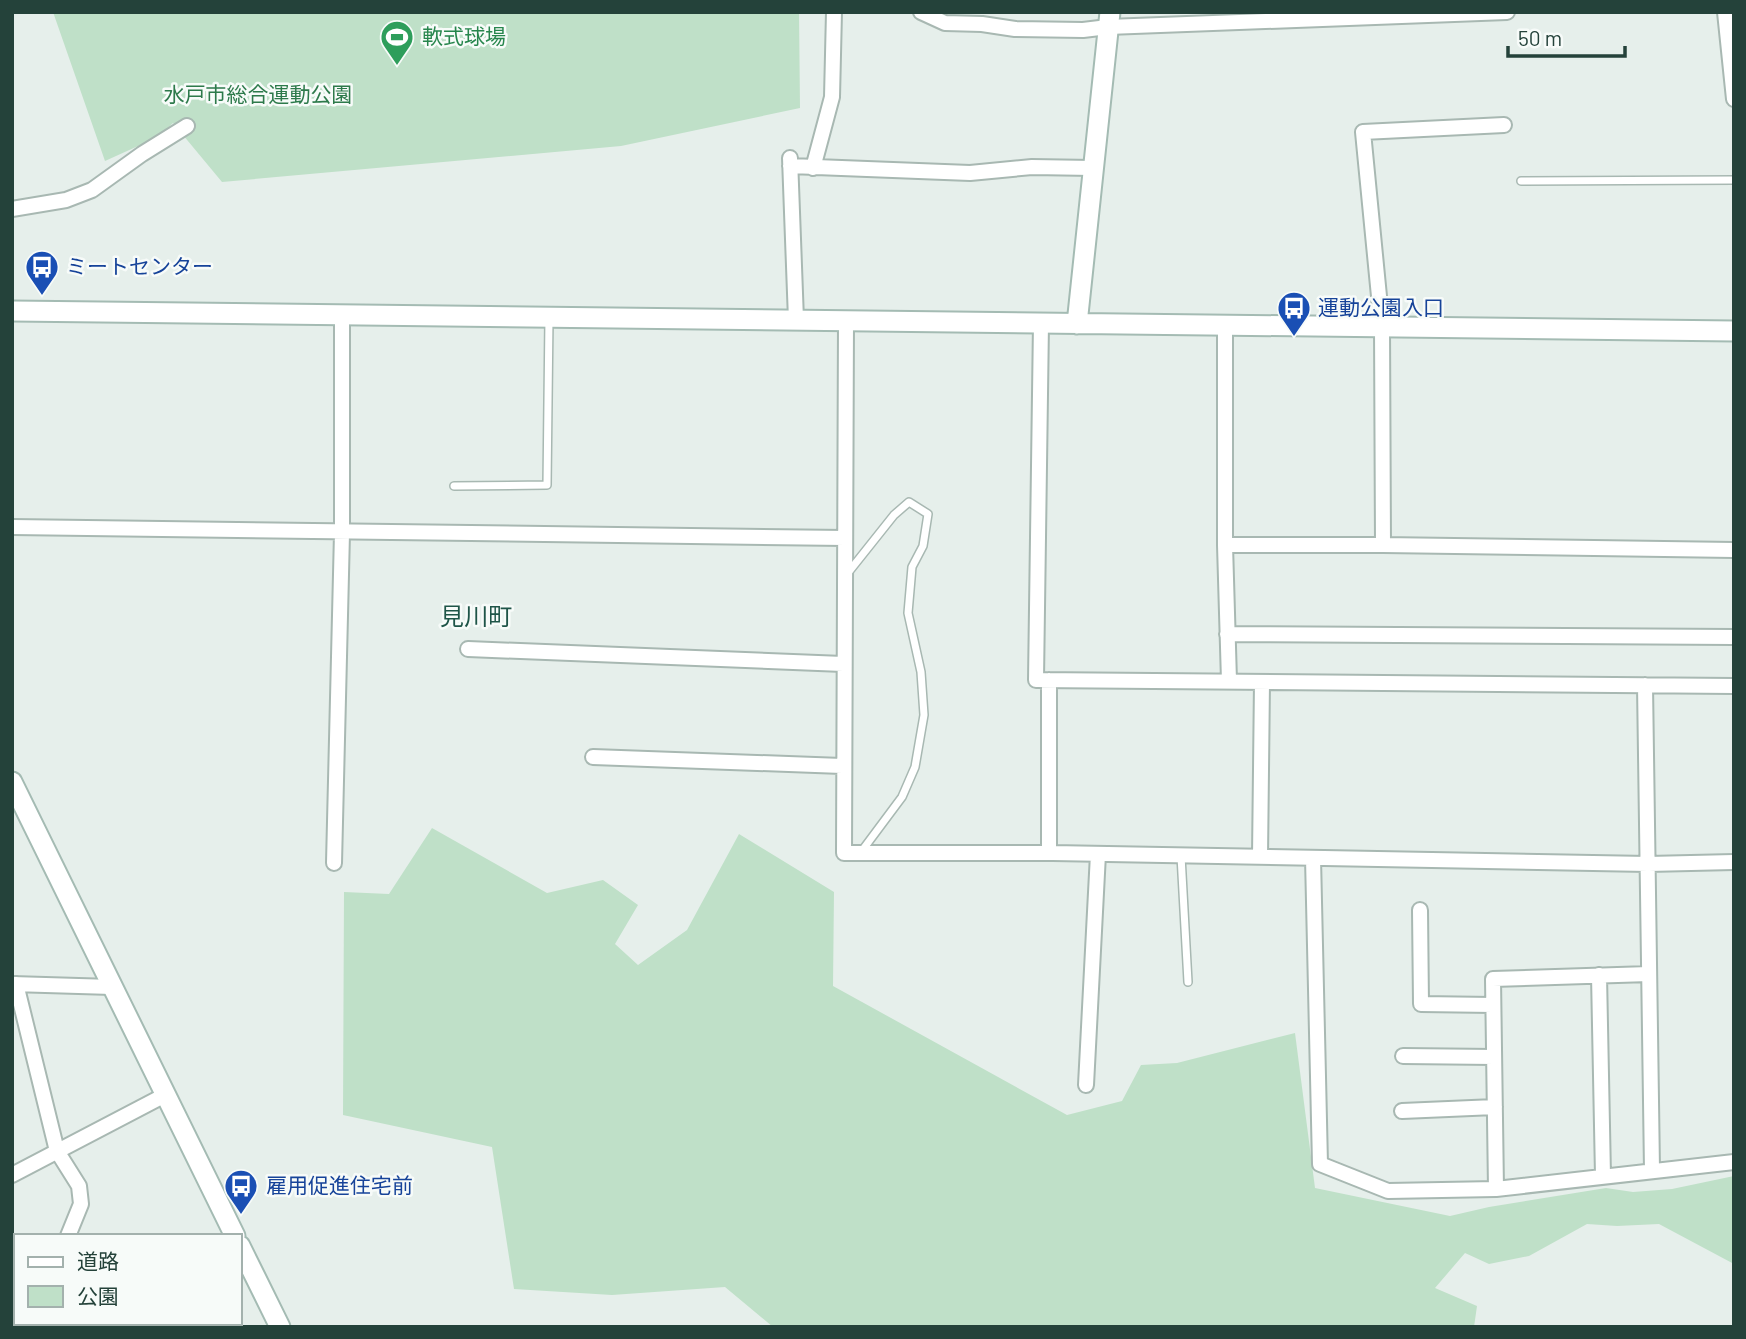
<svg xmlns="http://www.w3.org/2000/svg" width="1746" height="1339" viewBox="0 0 1746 1339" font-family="Barlow,'Noto Sans JP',sans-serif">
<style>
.green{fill:#bfe0c8}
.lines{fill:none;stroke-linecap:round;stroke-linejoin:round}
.lane-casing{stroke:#a8b8b2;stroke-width:10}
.street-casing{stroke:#a8b8b2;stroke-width:18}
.secondary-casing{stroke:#a4bbb3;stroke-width:23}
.lane{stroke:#fff;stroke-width:7}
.street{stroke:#fff;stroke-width:14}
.secondary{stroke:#fff;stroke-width:19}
.labels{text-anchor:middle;stroke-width:5;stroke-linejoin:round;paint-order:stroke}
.leisure-label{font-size:21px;fill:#27864d;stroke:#f7fbf9;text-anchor:start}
.park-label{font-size:21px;fill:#2d7a4b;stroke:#f7fbf9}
.transit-label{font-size:21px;fill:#164399;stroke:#f7fbf9;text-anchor:start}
.quarter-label{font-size:24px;fill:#1f5548;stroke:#f7fbf9}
</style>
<rect width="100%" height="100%" fill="#e6efeb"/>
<path class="green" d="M53,12H799L800,108L621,146L222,182L173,123L158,137L105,161Z
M432,828L547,893L603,880L638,905L615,944L638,965L687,930L739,834L834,892L833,986L1067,1115L1122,1101L1141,1065L1177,1063L1295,1033L1315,1188L1450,1216L1489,1207L1606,1188L1633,1192L1672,1189L1734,1176V1264L1659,1224L1617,1226L1587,1224L1529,1256L1489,1264L1465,1253L1435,1288L1477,1306L1474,1327H773L725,1287L612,1295L514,1289L492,1147L343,1115L344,892L389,894Z"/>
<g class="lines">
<defs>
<path id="lane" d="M1521,181L1734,180
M454,486L547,485L549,318
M847,574L894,515L909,502L928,514L923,546L912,567L908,613L921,672L924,715L915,767L902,797L861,852
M1181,856L1188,982"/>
<path id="street" d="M921,12L945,23L982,24L1015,29L1083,30L1108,27L1507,12
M1725,12L1734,99
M790,158L796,320
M790,166L970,173L1032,167L1093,168
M813,168L832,97L834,12
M12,209L66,200L92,190L142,154L187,126
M846,322L844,853H1053L1648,864L1734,862
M1041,323L1036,680L1734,686
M1225,325V545L1229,681
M12,527L845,538
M1225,545H1383L1734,550
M1383,545L1382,327L1363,132L1504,125
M1227,634L1734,637
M468,649L843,664
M1645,685L1652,1170
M593,757L842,766
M1049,853V680
M1260,857L1262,682
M1313,858L1320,1164L1388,1191L1496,1189L1734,1162
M334,863L342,533V315
M1420,910L1421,1004L1493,1005
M1599,975L1603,1176
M12,984L112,987
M16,984L57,1151L79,1186L81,1204L68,1236
M1403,1056L1494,1057
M1086,1085L1098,854
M1402,1111L1495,1107
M12,1175L165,1095
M1496,1189L1493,979L1649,974
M12,1321L13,1327"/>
<path id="secondary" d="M12,311L1734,331
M1077,324L1110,12
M12,782L235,1236
M240,1246L280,1327"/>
</defs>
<use href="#lane" class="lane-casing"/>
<use href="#street" class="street-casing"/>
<use href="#secondary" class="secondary-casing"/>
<use href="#lane" class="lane"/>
<use href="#street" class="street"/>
<use href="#secondary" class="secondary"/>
</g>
<defs>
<symbol id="stadium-pin" viewBox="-11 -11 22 30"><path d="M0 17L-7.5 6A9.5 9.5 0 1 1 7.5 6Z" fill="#2e9e5b" stroke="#f7fbf9"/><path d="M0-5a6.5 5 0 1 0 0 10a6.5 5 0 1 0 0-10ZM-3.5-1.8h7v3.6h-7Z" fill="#fff"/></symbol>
<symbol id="bus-pin" viewBox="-11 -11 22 30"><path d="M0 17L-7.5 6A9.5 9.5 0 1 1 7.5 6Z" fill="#1a4fb4" stroke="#f7fbf9"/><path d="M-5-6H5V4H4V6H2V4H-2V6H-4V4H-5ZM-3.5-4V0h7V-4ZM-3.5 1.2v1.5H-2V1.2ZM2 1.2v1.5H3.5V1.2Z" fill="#fff"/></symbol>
</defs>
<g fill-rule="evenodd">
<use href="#stadium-pin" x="378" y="18" width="38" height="52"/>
<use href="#bus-pin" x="23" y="248" width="38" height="52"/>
<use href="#bus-pin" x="1275" y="289" width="38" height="52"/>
<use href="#bus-pin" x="222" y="1167" width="38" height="52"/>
</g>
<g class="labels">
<g class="leisure-label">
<text x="422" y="44">軟式球場</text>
</g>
<g class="park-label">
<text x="258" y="102">水戸市総合運動公園</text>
</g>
<g class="transit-label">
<text x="66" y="274">ミートセンター</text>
<text x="1318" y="315">運動公園入口</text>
<text x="266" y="1193">雇用促進住宅前</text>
</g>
<g class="quarter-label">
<text x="476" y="625">見川町</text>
</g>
</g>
<rect width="1746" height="1339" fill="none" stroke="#24423a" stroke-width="28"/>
<rect x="14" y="1234" width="228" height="91" fill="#f7fbf9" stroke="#a3b1ad" stroke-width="2"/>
<rect x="28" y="1257" width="35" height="10" fill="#ffffff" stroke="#a3b1ad" stroke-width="2"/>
<text x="77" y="1269" font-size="21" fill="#24423a">道路</text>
<rect x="28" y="1286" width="35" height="21" fill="#bfe0c8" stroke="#a3b1ad" stroke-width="2"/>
<text x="77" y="1304" font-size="21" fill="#24423a">公園</text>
<path d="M1508 46v10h117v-10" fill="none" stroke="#24423a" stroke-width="3.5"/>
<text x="1518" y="46" font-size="21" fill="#24423a" stroke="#f7fbf9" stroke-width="5" paint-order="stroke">50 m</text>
</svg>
